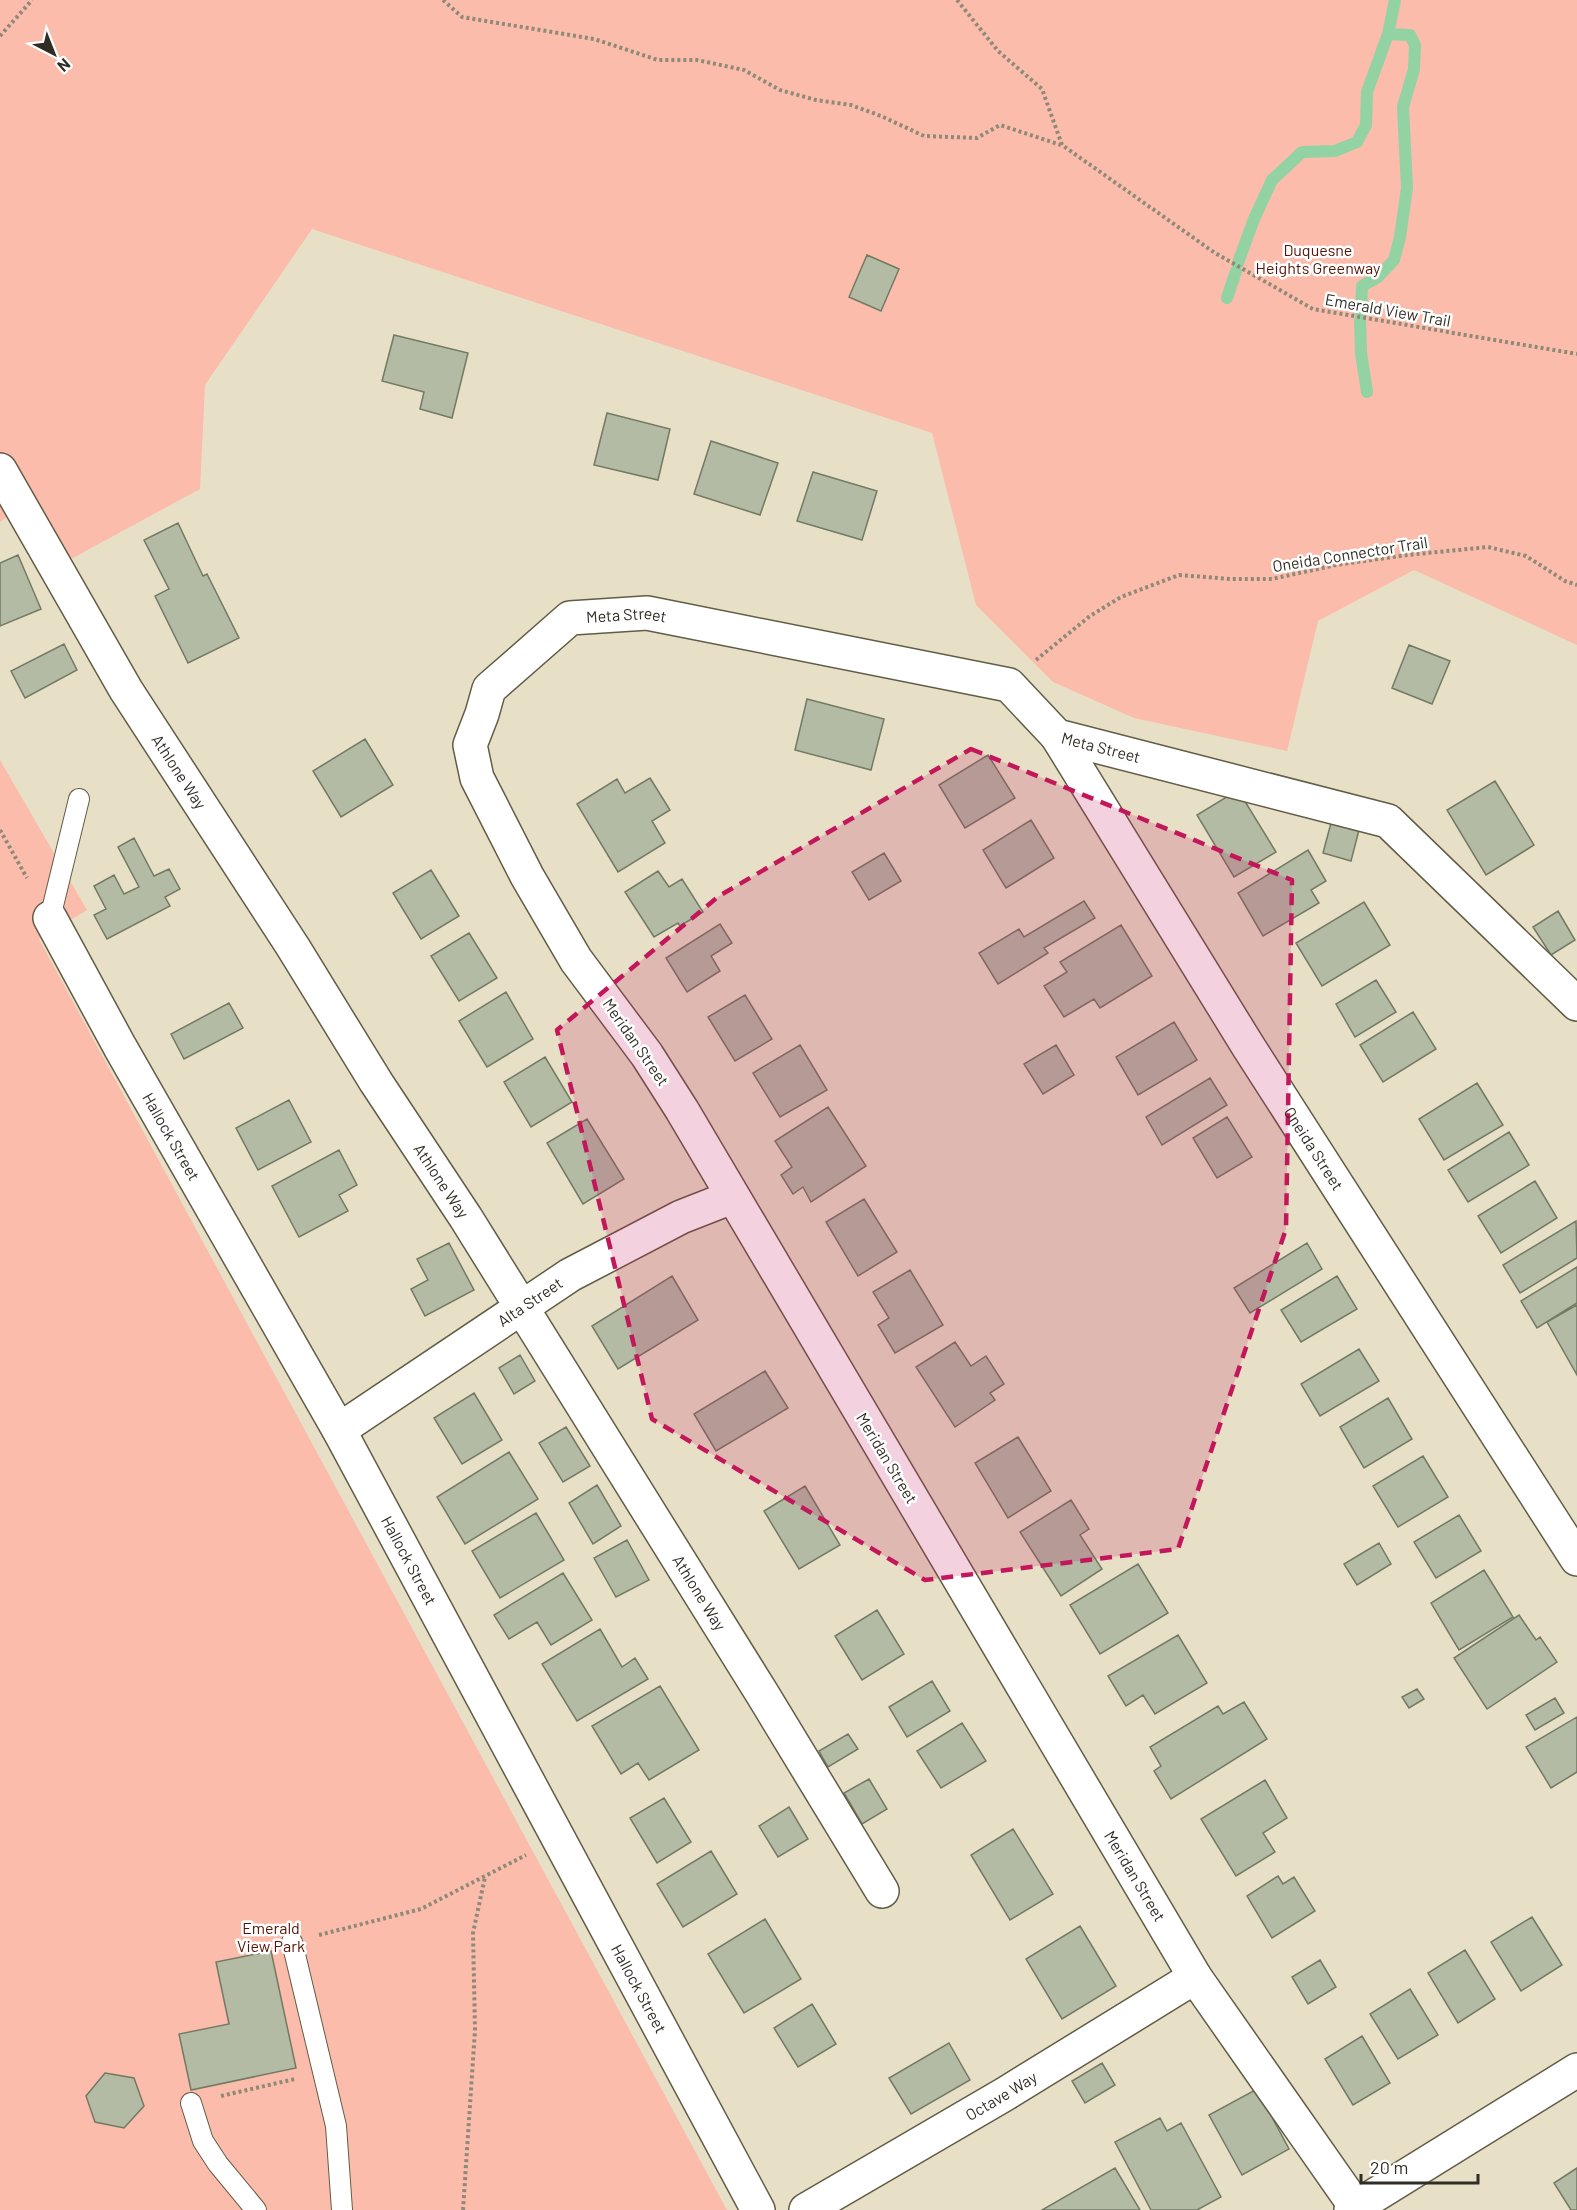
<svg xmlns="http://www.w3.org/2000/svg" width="1577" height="2210" viewBox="0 0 1577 2210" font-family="Barlow,sans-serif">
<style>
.green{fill:#fbbcab}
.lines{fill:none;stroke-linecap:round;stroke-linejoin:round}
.stream{stroke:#92d2a3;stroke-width:12}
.building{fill:#b3bba4;stroke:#737a64;stroke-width:1.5}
.lane-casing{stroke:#625c46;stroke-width:22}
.street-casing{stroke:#625c46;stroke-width:36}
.secondary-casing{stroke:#625c46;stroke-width:36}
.path{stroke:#8f8a78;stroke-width:4;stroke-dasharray:3 3;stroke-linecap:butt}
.lane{stroke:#fff;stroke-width:20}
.street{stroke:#fff;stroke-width:33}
.secondary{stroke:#fff;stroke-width:33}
.marked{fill:#c2185b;fill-opacity:0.2;stroke:#c2185b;stroke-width:4.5;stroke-dasharray:12 8;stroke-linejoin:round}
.labels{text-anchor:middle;stroke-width:5;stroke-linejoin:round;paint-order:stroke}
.park-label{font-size:16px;fill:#561504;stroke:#fff}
.street-label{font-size:16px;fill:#302d24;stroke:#fff}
</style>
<rect width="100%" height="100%" fill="#e7e0c7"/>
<path class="green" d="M0,0H1577V645L1414,570L1318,621L1287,751L1134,718L1053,682L976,605L932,433L312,229L205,385L200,489L71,559L35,496L0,522Z
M0,760L87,910L39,939L727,2210H0Z"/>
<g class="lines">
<path class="stream" d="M1238,263L1254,219L1272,180L1302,152L1335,151L1357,142L1366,125L1367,92L1388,34L1395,0
M1227,298L1236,271
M1361,313L1362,286L1378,277L1394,260L1400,237L1407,188L1403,107L1414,69L1415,45L1410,35L1388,34
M1360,320L1361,353L1367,392"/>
</g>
<path class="building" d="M867,255L899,269L881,311L849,297Z
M394,335L468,353L452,418L420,409L424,392L382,381Z
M607,413L670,429L658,480L594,465Z
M711,441L778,463L760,515L694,494Z
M813,472L877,491L862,540L797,521Z
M178,523L203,576L207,574L239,638L188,663L155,596L169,589L144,540Z
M18,555L41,609L0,626V563Z
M64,644L77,670L25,698L11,671Z
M1409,645L1450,661L1432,704L1392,688Z
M807,699L884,719L871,770L795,750Z
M365,739L393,785L341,817L313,771Z
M988,755L1015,798L965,828L939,785Z
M650,778L670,810L652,821L665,843L618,872L577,804L617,779L625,793Z
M1495,781L1534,845L1486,875L1447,810Z
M1238,790L1276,852L1234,877L1197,815Z
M1031,820L1054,858L1006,888L983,850Z
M1331,823L1359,830L1351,861L1323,853Z
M134,838L154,876L169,869L180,889L165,897L170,906L107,939L94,915L106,909L94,886L114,875L124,894L139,887L118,847Z
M1308,850L1326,881L1311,890L1319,903L1263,936L1238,893Z
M884,853L901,881L869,900L852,872Z
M431,870L459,916L421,939L393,893Z
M658,871L669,887L682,879L703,912L680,926L678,923L654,937L625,892Z
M1084,901L1095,918L1044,948L1048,953L998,984L979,953L1019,929L1024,937Z
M1364,902L1390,945L1322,986L1296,943Z
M1558,911L1575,940L1551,955L1533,927Z
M720,924L732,943L711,956L720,971L687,992L666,958Z
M1121,925L1152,976L1100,1008L1094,999L1064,1017L1044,986L1067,972L1060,962Z
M469,933L497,978L459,1001L431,956Z
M1376,980L1396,1012L1355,1037L1336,1004Z
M506,992L533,1039L487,1067L459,1021Z
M745,995L772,1039L735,1061L708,1017Z
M229,1003L243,1028L184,1059L171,1034Z
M1413,1012L1436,1049L1383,1082L1360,1045Z
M1174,1022L1197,1060L1138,1095L1116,1057Z
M800,1045L827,1090L780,1117L753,1073Z
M1056,1045L1074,1075L1043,1094L1024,1064Z
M545,1057L572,1102L531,1127L504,1082Z
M1210,1078L1227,1105L1162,1145L1146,1117Z
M1477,1083L1503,1125L1444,1160L1419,1119Z
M289,1100L311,1142L258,1170L236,1128Z
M828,1107L866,1166L811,1202L803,1187L793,1194L781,1175L792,1167L775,1141Z
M1227,1117L1252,1157L1217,1178L1193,1138Z
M587,1119L624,1179L583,1204L547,1143Z
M1509,1132L1529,1165L1468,1202L1448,1170Z
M339,1150L357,1185L339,1195L348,1211L299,1237L272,1186Z
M1535,1181L1557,1218L1501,1253L1478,1216Z
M864,1199L897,1252L858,1276L826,1222Z
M1576,1221L1577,1258L1520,1293L1503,1265Z
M449,1243L474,1290L425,1316L411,1289L428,1280L417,1259Z
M1307,1243L1322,1269L1250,1313L1234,1288Z
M1577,1267V1303L1537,1328L1521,1301Z
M910,1270L943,1325L895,1353L878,1325L889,1318L873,1292Z
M672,1276L698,1320L618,1369L592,1326Z
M1337,1276L1357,1309L1301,1342L1281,1310Z
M1577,1305V1375L1547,1322Z
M955,1342L971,1366L986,1356L1004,1384L990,1393L995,1400L955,1427L916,1367Z
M1359,1349L1379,1381L1320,1416L1301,1384Z
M520,1355L535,1381L514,1394L499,1368Z
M765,1371L788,1408L716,1451L694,1414Z
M474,1393L502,1440L462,1464L434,1418Z
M1388,1398L1412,1439L1364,1468L1340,1427Z
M566,1427L590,1466L563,1482L539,1443Z
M1018,1437L1051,1491L1008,1518L975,1463Z
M509,1452L538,1499L465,1544L437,1497Z
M1423,1456L1448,1497L1398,1527L1373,1486Z
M597,1485L621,1526L593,1544L569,1503Z
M805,1486L840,1545L799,1569L764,1511Z
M1071,1500L1089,1529L1080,1535L1102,1569L1061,1596L1020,1532Z
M536,1513L564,1560L500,1598L472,1551Z
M1459,1515L1481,1551L1436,1578L1414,1542Z
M627,1540L649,1580L616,1597L594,1558Z
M1379,1543L1391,1564L1357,1585L1344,1564Z
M1138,1564L1168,1613L1100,1654L1070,1605Z
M1484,1570L1513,1617L1459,1650L1431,1603Z
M563,1573L592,1620L551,1645L537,1622L509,1639L494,1615Z
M877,1610L904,1654L862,1680L835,1636Z
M1519,1615L1536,1640L1540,1637L1557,1662L1487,1709L1454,1658Z
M600,1629L622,1667L635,1658L648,1679L577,1721L542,1664Z
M1178,1635L1207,1683L1155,1714L1143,1695L1126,1706L1108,1676Z
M932,1681L950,1711L907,1737L889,1707Z
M660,1686L699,1750L649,1780L638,1763L621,1774L592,1726Z
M1417,1689L1424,1699L1409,1708L1402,1697Z
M1555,1698L1564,1713L1535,1730L1526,1715Z
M1244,1702L1267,1739L1171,1799L1154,1771L1161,1766L1150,1747L1218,1706L1223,1714Z
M1577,1717V1772L1551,1788L1526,1747Z
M962,1723L986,1761L941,1788L917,1751Z
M848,1734L858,1749L828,1767L819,1751Z
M869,1779L887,1809L862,1824L844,1793Z
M1265,1780L1287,1818L1263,1833L1275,1852L1236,1876L1201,1819Z
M664,1798L691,1842L657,1863L630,1818Z
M789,1807L808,1839L778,1857L759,1826Z
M1013,1829L1053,1894L1010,1920L971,1855Z
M711,1851L737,1894L683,1927L657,1884Z
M1278,1876L1283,1884L1294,1877L1315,1911L1272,1938L1247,1896Z
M1532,1917L1562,1965L1521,1991L1491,1942Z
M765,1919L801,1979L744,2013L708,1954Z
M1080,1926L1116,1986L1062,2019L1026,1959Z
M1465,1950L1495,1999L1458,2023L1428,1973Z
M271,1951L296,2068L191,2090L179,2034L229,2024L216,1962Z
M1320,1960L1336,1987L1308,2004L1292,1977Z
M1410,1989L1438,2035L1398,2059L1370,2014Z
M812,2004L836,2044L798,2067L774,2028Z
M1362,2036L1390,2083L1353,2105L1325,2059Z
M949,2043L970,2080L911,2114L889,2078Z
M1102,2063L1115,2085L1085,2103L1072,2081Z
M105,2073L134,2078L144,2106L124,2128L95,2122L86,2096Z
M1257,2089L1289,2149L1242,2175L1209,2115Z
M1160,2118L1167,2131L1181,2123L1221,2197L1197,2210H1151L1115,2142Z
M1115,2168L1140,2210H1042Z
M1577,2168V2210H1571L1554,2183Z"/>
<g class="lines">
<defs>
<path id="lane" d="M50,918L79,799
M292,1942L336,2126L342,2210
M191,2103L203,2141L218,2164L256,2210"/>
<g id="street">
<path id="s1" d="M0,470L126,690L293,947L376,1082L466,1218L763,1695L882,1891"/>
<path id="s2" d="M1057,736L1248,1046L1577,1559"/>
<path id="s3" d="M50,918L120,1047L339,1430L758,2210"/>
<path id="s4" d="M339,1430L570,1275L681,1217L732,1197"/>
<path id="s5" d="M806,2210L1005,2094L1195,1977"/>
<path id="s6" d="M1358,2210L1195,1977L682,1110L647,1055L576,960L527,876L477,778L470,745L482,714L489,689L570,618L647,613L1009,685L1057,736L1388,821L1577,1004"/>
</g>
<path id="secondary" d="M1351,2210L1577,2070"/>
</defs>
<use href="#lane" class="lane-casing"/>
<use href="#street" class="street-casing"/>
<use href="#secondary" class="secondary-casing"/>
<path class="path" d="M443,0L462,17L594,39L658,60H697L744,70L780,90L816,100L851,105L881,116L924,136L977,138L1000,125L1061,145
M957,0L998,51L1042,89L1062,145L1215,253L1313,309L1577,354
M0,36L32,0
M1036,660L1090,616L1121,597L1179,575L1231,579H1272L1336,565L1407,555L1488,547L1526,556L1565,581L1577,585
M0,830L27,878
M319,1935L421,1909L526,1855
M221,2096L295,2079
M463,2210L475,2030L473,1933L485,1877"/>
<use href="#lane" class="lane"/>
<use href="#street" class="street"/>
<use href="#secondary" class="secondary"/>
</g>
<path class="marked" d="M971,749L1292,880L1286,1229L1178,1549L925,1580L652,1419L557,1030L719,896Z"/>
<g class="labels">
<g class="park-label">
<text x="1318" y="256">Duquesne<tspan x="1318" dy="18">Heights Greenway</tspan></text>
<text x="271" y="1934">Emerald<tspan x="271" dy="18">View Park</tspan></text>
</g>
<g class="street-label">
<text transform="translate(1388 310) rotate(10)" y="6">Emerald View Trail</text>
<text transform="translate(1350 554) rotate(-9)" y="6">Oneida Connector Trail</text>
<text dy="6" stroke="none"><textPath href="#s6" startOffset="1940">Meta Street</textPath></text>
<text dy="6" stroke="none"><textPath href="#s6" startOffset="2445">Meta Street</textPath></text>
<text dy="6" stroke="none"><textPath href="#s1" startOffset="351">Athlone Way</textPath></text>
<text transform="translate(636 1042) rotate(55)" y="6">Meridan Street</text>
<text dy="6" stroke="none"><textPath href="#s3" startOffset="250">Hallock Street</textPath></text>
<text dy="6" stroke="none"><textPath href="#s2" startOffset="486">Oneida Street</textPath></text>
<text dy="6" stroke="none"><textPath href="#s1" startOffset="837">Athlone Way</textPath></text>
<text dy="6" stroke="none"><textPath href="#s4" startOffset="230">Alta Street</textPath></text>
<text transform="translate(887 1458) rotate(59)" y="6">Meridan Street</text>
<text dy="6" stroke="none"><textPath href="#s3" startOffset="736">Hallock Street</textPath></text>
<text dy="6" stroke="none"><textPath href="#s1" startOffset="1323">Athlone Way</textPath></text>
<text transform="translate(1135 1876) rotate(59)" y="6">Meridan Street</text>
<text dy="6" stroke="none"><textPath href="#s3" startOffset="1222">Hallock Street</textPath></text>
<text dy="6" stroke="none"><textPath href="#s5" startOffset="226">Octave Way</textPath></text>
</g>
</g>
<g transform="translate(54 54) rotate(138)" stroke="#ffffff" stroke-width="4.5" paint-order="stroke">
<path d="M0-4.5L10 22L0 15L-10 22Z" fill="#302d24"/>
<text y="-9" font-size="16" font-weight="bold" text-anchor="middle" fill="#302d24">N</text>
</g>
<path d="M1361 2174v9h117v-9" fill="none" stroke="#302d24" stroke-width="3"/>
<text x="1370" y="2174" font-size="18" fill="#302d24" stroke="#ffffff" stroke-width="4.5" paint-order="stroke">20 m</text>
</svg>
